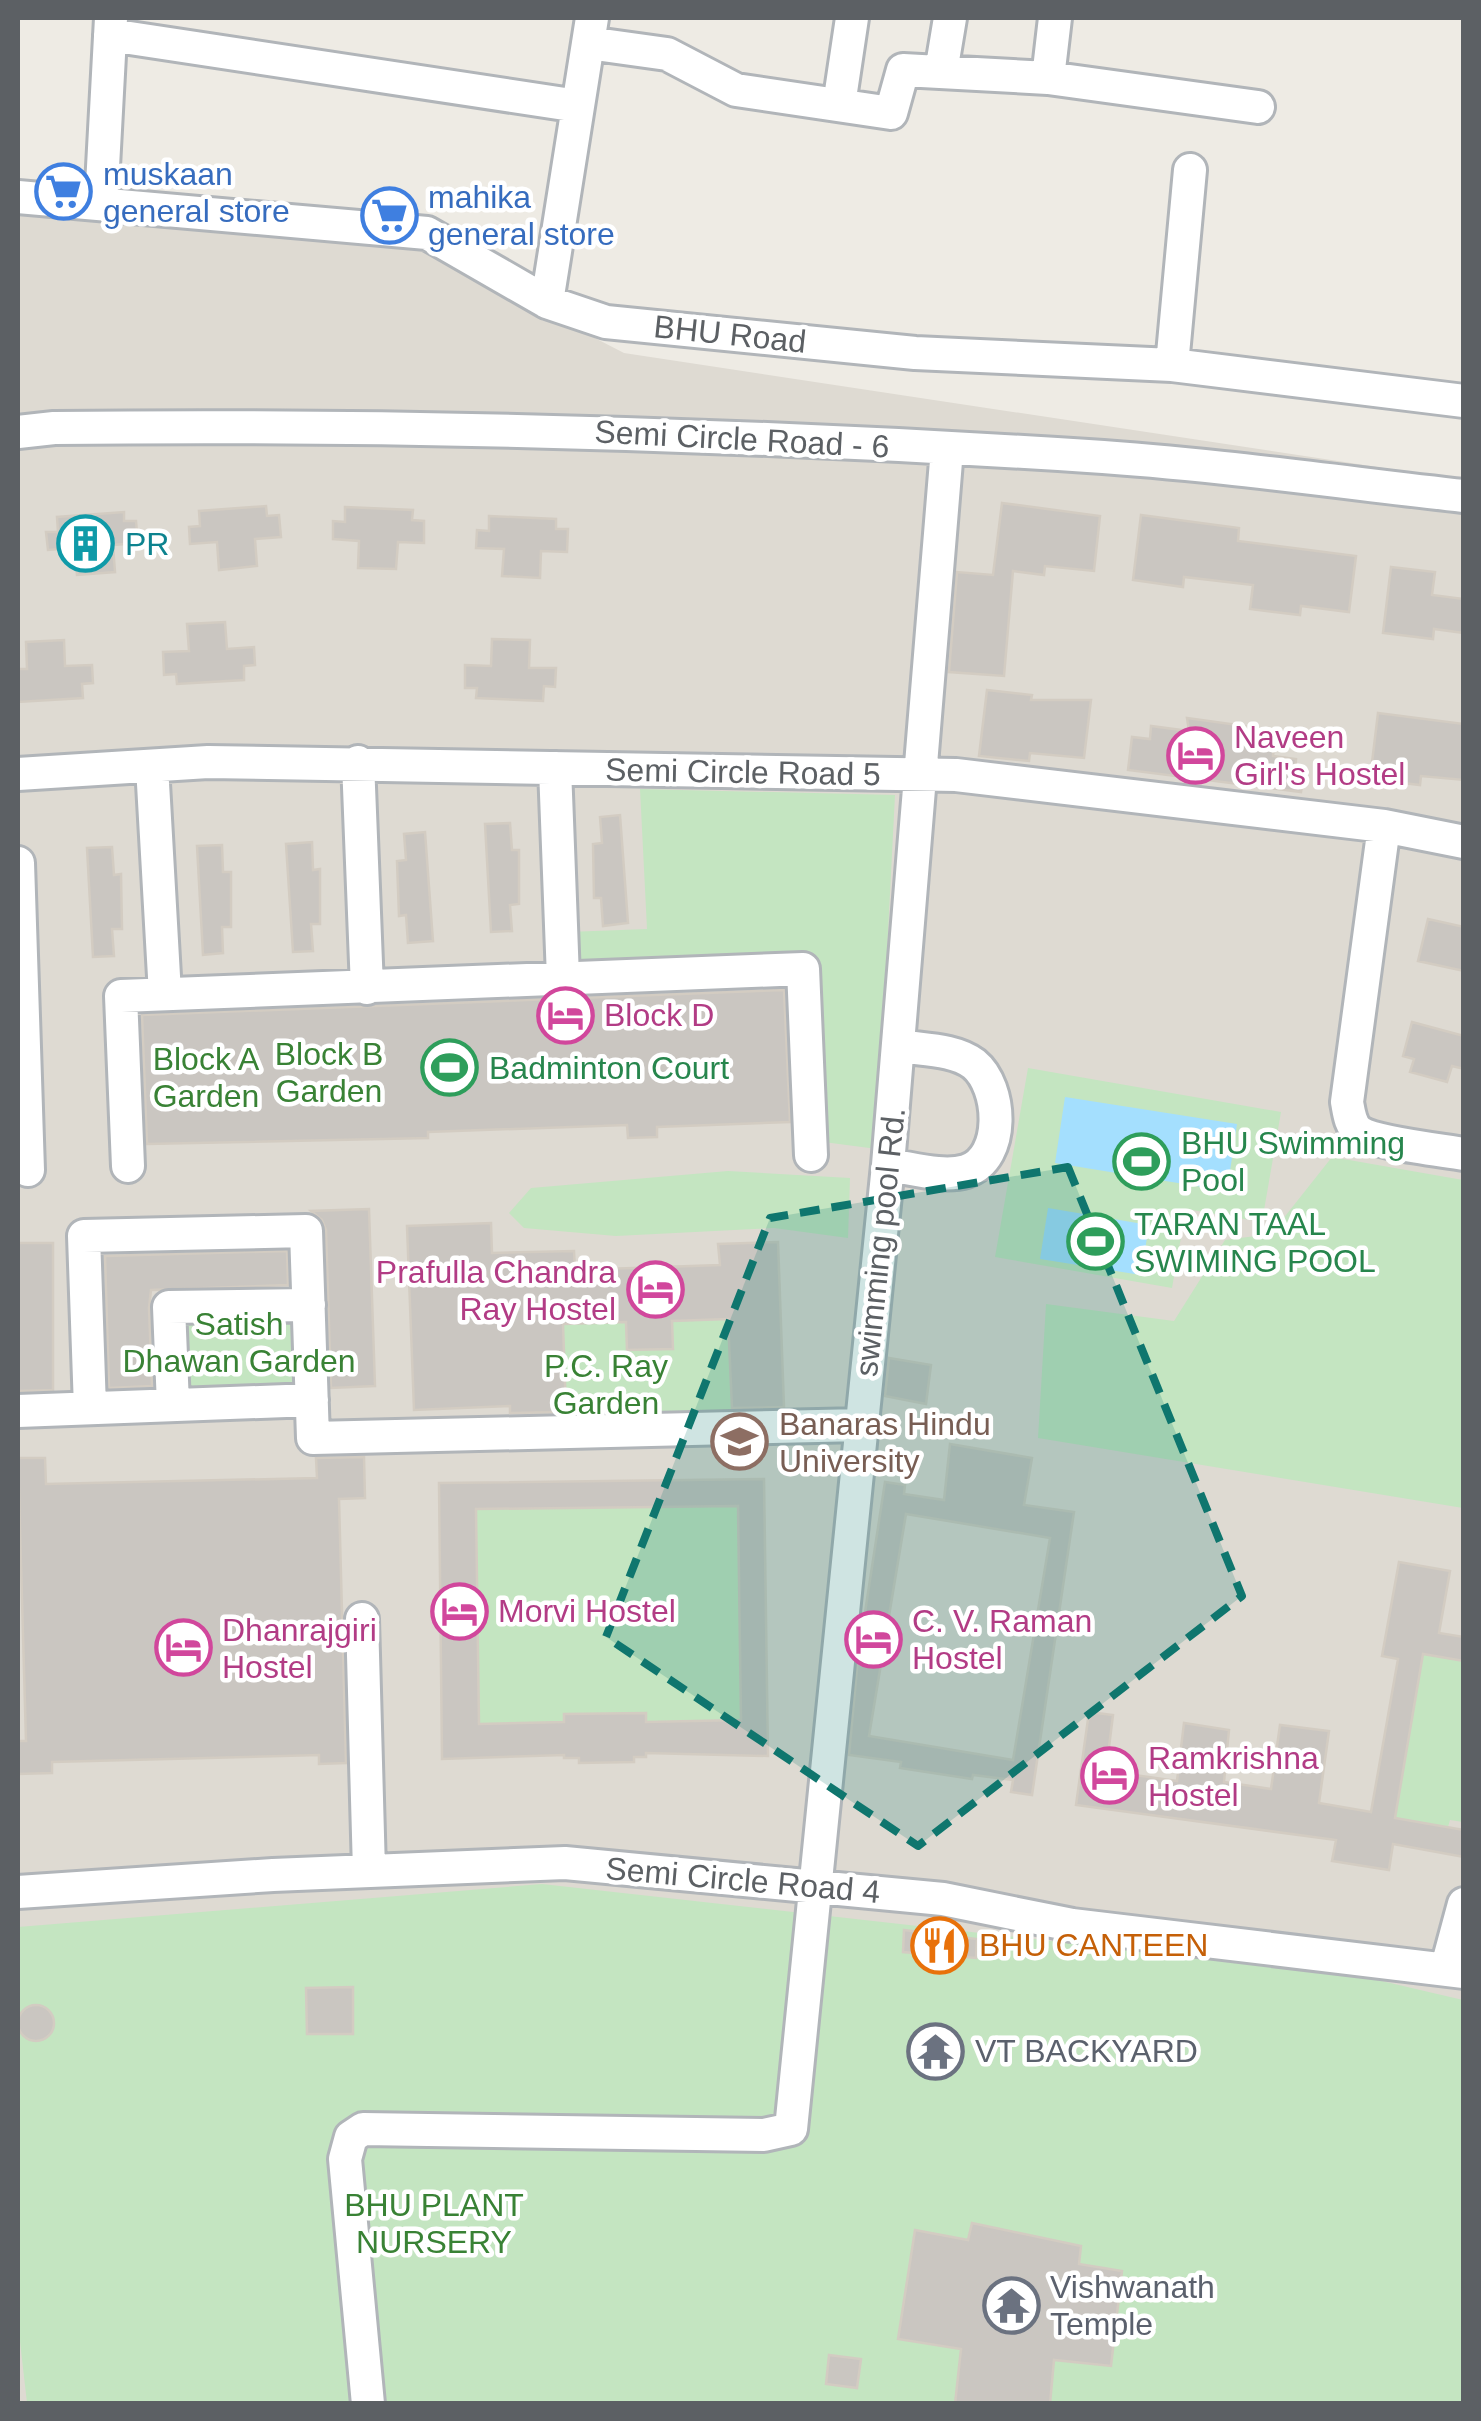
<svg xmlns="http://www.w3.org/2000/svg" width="1481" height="2421" viewBox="0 0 1481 2421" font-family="Arial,sans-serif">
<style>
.education{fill:#dedad2}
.green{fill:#c4e5c1}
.water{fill:#a4dffe}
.building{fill:#cac6c1;stroke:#d3ccc2;stroke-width:2.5;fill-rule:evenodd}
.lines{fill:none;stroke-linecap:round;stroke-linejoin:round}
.minor-casing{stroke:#b1b5b9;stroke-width:38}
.minor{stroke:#fff;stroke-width:32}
.marked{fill:#0f766e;fill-opacity:0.2;stroke:#0f766e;stroke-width:8;stroke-dasharray:20 12;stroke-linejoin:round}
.labels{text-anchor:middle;stroke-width:9;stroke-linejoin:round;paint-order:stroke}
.shop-label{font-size:32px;fill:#366cbe;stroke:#fff;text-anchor:start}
.street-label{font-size:32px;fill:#5c6064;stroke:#fff}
.culture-label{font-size:32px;fill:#0d838f;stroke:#fff;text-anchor:start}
.hotel-label{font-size:32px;fill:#b23c85;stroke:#fff;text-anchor:start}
.park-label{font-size:32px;fill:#398235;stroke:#fff}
.leisure-label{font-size:32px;fill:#27864d;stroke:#fff;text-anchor:start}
.education-label{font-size:32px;fill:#785e54;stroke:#fff;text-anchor:start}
.food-label{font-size:32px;fill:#c56008;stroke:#fff;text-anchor:start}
.worship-label{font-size:32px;fill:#5b616d;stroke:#fff;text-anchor:start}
</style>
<rect width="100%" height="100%" fill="#eeebe4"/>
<path class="education" d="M18,215L426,251L624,353L1463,480V2403H18Z"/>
<path class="green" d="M640,789L895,795L877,1149L816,1141L811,959L570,968L568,932L647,929Z
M1028,1068L1281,1112L1262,1222L1186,1209L1172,1288L995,1257Z
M1332,1157L1463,1180V1508L1038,1438L1046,1304L1174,1321L1225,1240L1271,1234Z
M728,1171L850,1178L848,1238L774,1228L616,1236L524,1228L509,1213L531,1188Z
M320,1295L324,1383L157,1390L154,1301Z
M728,1319L732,1422L567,1426L563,1324L626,1322L628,1350L672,1349V1321Z
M738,1506L741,1720L646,1722L645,1713L565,1714L564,1722L479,1724L476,1509Z
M1423,1654L1463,1661V1822L1450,1820L1448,1827L1395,1818Z
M542,1884L1356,1975L1463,2000V2403H27L18,2324V1927Z"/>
<path class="water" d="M1065,1097L1237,1124L1227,1191L1055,1163Z
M1048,1208L1149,1225L1141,1275L1040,1259Z"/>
<path class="building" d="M1002,503L1100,516L1094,571L1045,566L1044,575L1013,571L1004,676L949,672L957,572L993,575Z
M266,506L267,516L279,515L281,537L255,539L257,566L219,570L217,542L190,544L189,527L200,526L199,511Z
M345,507L413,510L412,520L424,521V543L398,542L396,569L358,568L359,541L333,539V521L345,522Z
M124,512V521H136L138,543L113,545L115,572L77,575L75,548L48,550L46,532H58L57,517Z
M1141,515L1239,528L1238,541L1356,556L1349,612L1301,606L1300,615L1250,609L1253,585L1184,577L1183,587L1133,580Z
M489,516L556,519V529H568L567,552L541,551L540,578L502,576L504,549L476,548L477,530L489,531Z
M1391,567L1435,572L1432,595L1464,599V633L1434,629L1433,639L1383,633Z
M225,622L227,649L254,647L255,665L244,666V680L177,684L176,674L164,675L163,652L189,651L187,624Z
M492,639L530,640L529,668H556L555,687L544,686L543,701L476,698L477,688H465V665L491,666Z
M64,640L65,666L92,665L93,683L82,684L83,698L18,702V669H27L26,642Z
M987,690L1032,695L1031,700H1091L1084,758L1030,753L1029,761L979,756Z
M1378,713L1464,724V780L1421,776L1420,785L1370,779Z
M1187,718L1245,726L1243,737L1275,741L1273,756L1296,759L1295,772L1304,773L1301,792L1128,770L1132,737L1150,739L1151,726L1189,731Z
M620,815L628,923L603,926L601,898H594L593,844L602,843L600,817Z
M510,823L512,850H519V904L510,905L512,931L491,932L485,824Z
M425,832L433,941L408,943L406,915L399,916L397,861L406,860L404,834Z
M312,842L313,870L320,869V924H311L313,951L293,952L286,844Z
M222,845L223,872H231V927H222L223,953L203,955L197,846Z
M112,847L114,875L121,874L122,929H112L114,956L93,957L87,848Z
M1428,919L1464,927V971L1418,961Z
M784,990L790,1122L657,1127V1137L628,1138L627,1125L428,1132V1138L147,1144L142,1015Z
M1412,1022L1464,1036V1069L1452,1066L1447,1082L1410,1072L1414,1059L1403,1056Z
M369,1209L375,1386L331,1388L326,1230L322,1220L311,1211Z
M491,1223L492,1253L574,1251L575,1270L720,1265L718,1244L778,1242L784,1407L732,1408L728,1319L672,1321L673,1349L627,1350L626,1322L563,1324L566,1412L510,1413V1406L414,1410L407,1226Z
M18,1243H53V1390L18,1391Z
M287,1251L288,1285L151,1290L149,1308L152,1386L109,1388L105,1256Z
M889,1358L931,1365L926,1404L885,1396Z
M950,1444L1032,1458L1024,1505L1074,1512L1032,1795L1011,1792L1013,1780L973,1775L972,1779L900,1768L901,1762L849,1755L858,1658L885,1482L905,1485L904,1494L944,1500ZM906,1514L1050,1538L1013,1760L869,1736Z
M364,1457L365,1498L339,1499L346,1763L319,1764V1755L52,1762V1773L18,1774V1741H26L18,1458H45L46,1484L317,1478L316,1458Z
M764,1479L768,1756L646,1753V1757H634V1762L579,1763V1758H564V1755L442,1759L439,1483ZM738,1506L741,1720L646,1722V1713L564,1714V1722L479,1724L476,1509Z
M1399,1562L1450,1571L1439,1633L1464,1637V1661L1423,1654L1395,1818L1464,1830V1857L1393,1844L1389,1870L1332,1861L1336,1840L1076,1805L1089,1712L1113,1715L1106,1771L1177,1781L1184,1723L1229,1730L1224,1782L1271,1789L1280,1725L1329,1731L1319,1803L1371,1812L1398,1659L1382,1656Z
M904,1930L977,1939L976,1958L903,1952Z
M353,1987V2034H307L306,1988Z
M18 2023a18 18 0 1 1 36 0a18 18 0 1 1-36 0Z
M972,2223L1081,2246L1079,2264L1122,2271L1111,2366L1054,2360L1050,2404H955L961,2349L898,2339L915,2230L968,2240Z
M829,2355L861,2359L857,2388L826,2384Z"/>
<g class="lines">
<defs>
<path id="minor" d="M110,35L578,106
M588,43L667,54L736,90L891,113L903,70L1048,78L1258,107
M941,72L950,18
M1048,78L1055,18
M839,105L852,18
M18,197L427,233L547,302L606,322L915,353L1172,365L1464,401
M101,204L111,18
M547,302L592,18
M1172,365L1190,170
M18,432L54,428C399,424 744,434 1088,456C1213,464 1339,482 1464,496
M358,762L367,988
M152,766L165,994
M555,768L563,978
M18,774L208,762L956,775L1384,826L1464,842
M1384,826L1347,1102C1349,1113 1350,1125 1359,1132C1375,1143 1441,1150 1464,1154
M18,863L28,1170
M888,1165C911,1168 943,1178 966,1171C1006,1158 1002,1087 974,1064C954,1049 923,1050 899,1046
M128,1166L121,996L803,969L811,1155
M173,1405L169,1307L309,1305
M90,1408L84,1236L306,1231L313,1438L862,1425
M18,1411L312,1400
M362,1619L369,1871
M18,1892L273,1875L565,1863L943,1899L1072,1925L1464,1972
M1447,1967L1464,1904
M368,2404L345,2159L351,2137L363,2129L764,2135L791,2129L888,1165L947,449"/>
</defs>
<use href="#minor" class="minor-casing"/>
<use href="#minor" class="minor"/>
</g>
<path class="marked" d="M1068,1167L1242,1596L918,1846L606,1637L770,1218Z"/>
<defs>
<symbol id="supermarket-ring" viewBox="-11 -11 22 22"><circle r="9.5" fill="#fff" stroke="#3f7fe0" stroke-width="1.5"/><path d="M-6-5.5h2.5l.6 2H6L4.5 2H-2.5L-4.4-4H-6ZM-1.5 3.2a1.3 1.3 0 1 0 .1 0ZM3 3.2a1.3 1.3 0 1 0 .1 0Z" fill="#3f7fe0"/></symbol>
<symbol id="building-ring" viewBox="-11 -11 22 22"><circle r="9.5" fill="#fff" stroke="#0f9aa8" stroke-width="1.5"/><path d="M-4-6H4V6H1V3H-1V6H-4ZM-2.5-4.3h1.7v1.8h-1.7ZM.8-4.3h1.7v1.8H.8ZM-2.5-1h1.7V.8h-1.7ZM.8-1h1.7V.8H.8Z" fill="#0f9aa8"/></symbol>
<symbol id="hotel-ring" viewBox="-11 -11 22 22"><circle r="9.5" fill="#fff" stroke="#d1479c" stroke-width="1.5"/><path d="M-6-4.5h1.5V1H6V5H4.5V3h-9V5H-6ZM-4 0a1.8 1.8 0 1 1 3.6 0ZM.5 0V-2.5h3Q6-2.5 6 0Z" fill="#d1479c"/></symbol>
<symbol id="stadium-ring" viewBox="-11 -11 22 22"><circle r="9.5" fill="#fff" stroke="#2e9e5b" stroke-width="1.5"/><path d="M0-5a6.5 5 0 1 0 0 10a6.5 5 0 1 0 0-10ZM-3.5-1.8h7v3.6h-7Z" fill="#2e9e5b"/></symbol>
<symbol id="university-ring" viewBox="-11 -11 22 22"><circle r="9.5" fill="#fff" stroke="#8d6e63" stroke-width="1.5"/><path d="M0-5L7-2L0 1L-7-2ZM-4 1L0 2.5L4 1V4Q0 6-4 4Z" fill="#8d6e63"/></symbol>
<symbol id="restaurant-ring" viewBox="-11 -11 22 22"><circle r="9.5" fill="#fff" stroke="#e8710a" stroke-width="1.5"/><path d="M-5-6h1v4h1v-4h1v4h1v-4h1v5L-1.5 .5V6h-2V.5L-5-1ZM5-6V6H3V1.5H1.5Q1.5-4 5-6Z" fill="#e8710a"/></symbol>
<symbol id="temple-ring" viewBox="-11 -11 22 22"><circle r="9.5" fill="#fff" stroke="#6b7280" stroke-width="1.5"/><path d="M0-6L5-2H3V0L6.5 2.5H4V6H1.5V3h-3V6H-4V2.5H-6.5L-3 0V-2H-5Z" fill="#6b7280"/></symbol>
</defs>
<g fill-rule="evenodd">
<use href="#supermarket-ring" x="32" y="160" width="63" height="63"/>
<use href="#supermarket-ring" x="358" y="184" width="63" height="63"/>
<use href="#building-ring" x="54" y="512" width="63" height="63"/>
<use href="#hotel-ring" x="1164" y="724" width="63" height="63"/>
<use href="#hotel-ring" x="534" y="984" width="63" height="63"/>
<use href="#stadium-ring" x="418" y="1036" width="63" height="63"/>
<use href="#stadium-ring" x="1110" y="1130" width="63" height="63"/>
<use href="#stadium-ring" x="1064" y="1210" width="63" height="63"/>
<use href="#hotel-ring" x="624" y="1258" width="63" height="63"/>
<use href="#university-ring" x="708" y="1410" width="63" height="63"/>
<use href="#hotel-ring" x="428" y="1580" width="63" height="63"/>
<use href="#hotel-ring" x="842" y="1608" width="63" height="63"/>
<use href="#hotel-ring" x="152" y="1616" width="63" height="63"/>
<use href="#hotel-ring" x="1078" y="1744" width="63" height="63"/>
<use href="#restaurant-ring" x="908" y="1914" width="63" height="63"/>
<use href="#temple-ring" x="904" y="2020" width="63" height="63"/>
<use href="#temple-ring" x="980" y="2274" width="63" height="63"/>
</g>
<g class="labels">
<g class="shop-label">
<text x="103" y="185">muskaan<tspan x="103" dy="37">general store</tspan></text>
<text x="428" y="208">mahika<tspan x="428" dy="37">general store</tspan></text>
</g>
<g class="street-label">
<text transform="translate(730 334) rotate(6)" y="11">BHU Road</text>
<text transform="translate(742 439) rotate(3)" y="11">Semi Circle Road - 6</text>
<text transform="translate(743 772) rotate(1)" y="11">Semi Circle Road 5</text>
<text transform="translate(880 1242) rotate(-84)" y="11">swimming pool Rd.</text>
<text transform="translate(743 1880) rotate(5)" y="11">Semi Circle Road 4</text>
</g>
<g class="culture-label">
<text x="125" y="555">PR</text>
</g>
<g class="hotel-label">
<text x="1234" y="748">Naveen<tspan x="1234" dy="37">Girl's Hostel</tspan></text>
<text x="604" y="1026">Block D</text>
<text x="616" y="1283" text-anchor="end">Prafulla Chandra<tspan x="616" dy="37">Ray Hostel</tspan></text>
<text x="498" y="1622">Morvi Hostel</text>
<text x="912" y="1632">C. V. Raman<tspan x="912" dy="37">Hostel</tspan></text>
<text x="222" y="1641">Dhanrajgiri<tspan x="222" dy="37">Hostel</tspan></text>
<text x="1148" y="1769">Ramkrishna<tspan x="1148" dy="37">Hostel</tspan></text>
</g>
<g class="park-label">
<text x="329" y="1065">Block B<tspan x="329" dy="37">Garden</tspan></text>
<text x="206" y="1070">Block A<tspan x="206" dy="37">Garden</tspan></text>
<text x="239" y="1335">Satish<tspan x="239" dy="37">Dhawan Garden</tspan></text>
<text x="606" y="1377">P.C. Ray<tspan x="606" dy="37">Garden</tspan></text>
<text x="434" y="2216">BHU PLANT<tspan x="434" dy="37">NURSERY</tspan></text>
</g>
<g class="leisure-label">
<text x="489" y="1079">Badminton Court</text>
<text x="1181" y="1154">BHU Swimming<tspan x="1181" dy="37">Pool</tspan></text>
<text x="1134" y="1235">TARAN TAAL<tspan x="1134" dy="37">SWIMING POOL</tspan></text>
</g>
<g class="education-label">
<text x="779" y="1435">Banaras Hindu<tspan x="779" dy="37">University</tspan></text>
</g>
<g class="food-label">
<text x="979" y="1956">BHU CANTEEN</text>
</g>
<g class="worship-label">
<text x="975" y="2062">VT BACKYARD</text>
<text x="1050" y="2298">Vishwanath<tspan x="1050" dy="37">Temple</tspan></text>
</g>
</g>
<rect width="1481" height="2421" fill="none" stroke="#5c6064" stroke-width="40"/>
</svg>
